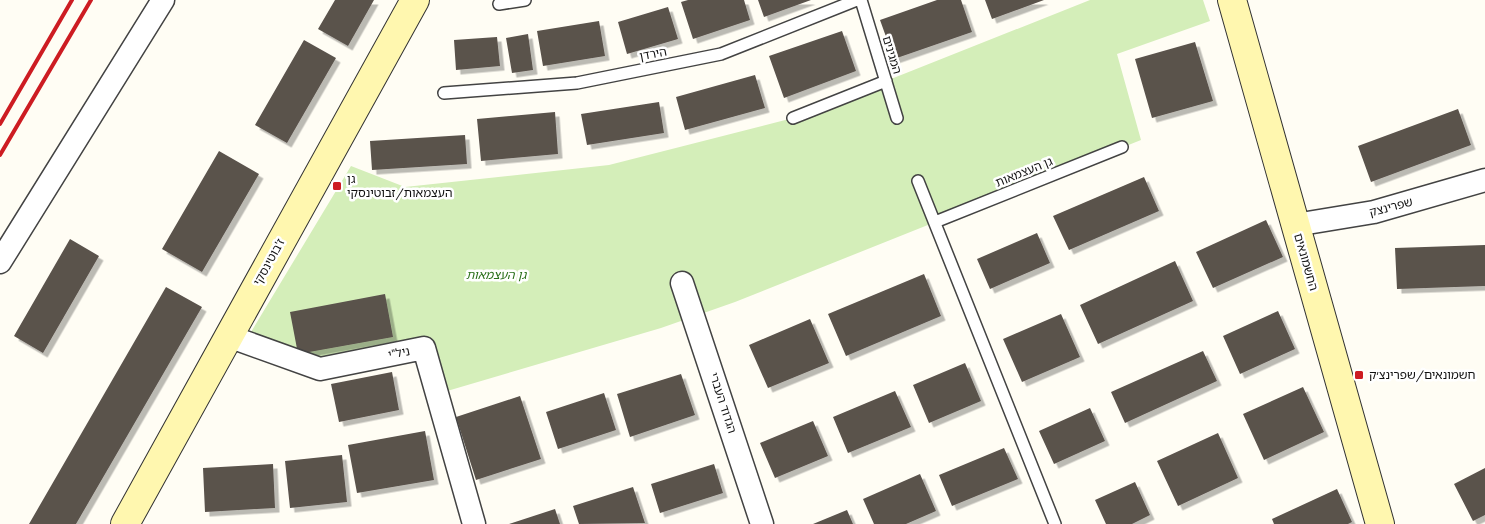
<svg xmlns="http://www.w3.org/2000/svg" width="1485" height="524" viewBox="0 0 1485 524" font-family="Lora,'Noto Sans Hebrew',serif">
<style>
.green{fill:#d4eeb9}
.building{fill:#5a524c;filter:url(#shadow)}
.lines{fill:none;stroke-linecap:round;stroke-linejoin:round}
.lane-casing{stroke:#434343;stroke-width:14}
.street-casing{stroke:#434343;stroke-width:25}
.secondary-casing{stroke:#323232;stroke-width:30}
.lane{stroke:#fff;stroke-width:11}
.street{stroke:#fff;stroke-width:22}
.secondary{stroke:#fff7af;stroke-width:28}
.rail{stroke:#cd1c22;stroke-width:4}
.poi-dot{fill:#cd1c22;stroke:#fff;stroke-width:2}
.labels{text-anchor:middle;stroke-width:5;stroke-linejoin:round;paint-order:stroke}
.street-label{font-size:12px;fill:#101010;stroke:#fff}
.poi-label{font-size:12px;fill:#101010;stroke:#fff;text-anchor:start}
.park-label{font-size:12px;font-style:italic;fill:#2a6f1a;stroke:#fff}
</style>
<defs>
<filter id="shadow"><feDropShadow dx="4.5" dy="4.5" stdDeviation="0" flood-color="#0004"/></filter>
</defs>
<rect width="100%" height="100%" fill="#fffdf4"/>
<path class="green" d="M1090,0H1203L1210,21L1117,54L1141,140L735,302L661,328L437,394L424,348L320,369L245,342L351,166L405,187L609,165L793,118Z"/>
<path class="building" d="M335,0H374L348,46L318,29Z
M688,0H744L750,20L693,39L681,2Z
M758,0H811L764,17Z
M937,0H961L972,32L894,59L880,20Z
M985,0H1044L992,19Z
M668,7L678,39L627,54L618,22Z
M599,21L605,56L543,66L537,31Z
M842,31L856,71L784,98L769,56Z
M528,34L533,70L512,73L506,38Z
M497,37L500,66L456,70L454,40Z
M304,40L336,58L287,143L255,125Z
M1195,42L1213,101L1152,118L1135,59Z
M755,75L765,108L685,130L676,97Z
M659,102L664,133L587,145L581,114Z
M1458,109L1471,145L1371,182L1358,146Z
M555,112L558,154L481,161L477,119Z
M465,135L467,164L372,170L370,141Z
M219,151L259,174L202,272L162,249Z
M1144,177L1159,211L1069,250L1053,216Z
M1266,220L1283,257L1213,288L1196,252Z
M1037,233L1050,263L990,289L977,259Z
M70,239L99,256L43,353L14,336Z
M1485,245V286L1397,289L1395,248Z
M1175,261L1193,301L1098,344L1080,305Z
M924,274L941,316L846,356L828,314Z
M166,287L202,307L76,524H29Z
M385,294L393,337L298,354L290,312Z
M1278,311L1295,349L1240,374L1223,336Z
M1061,314L1080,357L1022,382L1003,339Z
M810,319L829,363L768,388L749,345Z
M1203,351L1217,381L1125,423L1111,392Z
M965,363L981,401L929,423L913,385Z
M392,372L399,410L339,422L331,384Z
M681,374L695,415L630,437L617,394Z
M1303,387L1324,432L1264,460L1243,414Z
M895,391L911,427L848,453L833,417Z
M604,393L616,430L558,449L546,412Z
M520,396L541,459L476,480L456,417Z
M1090,408L1105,441L1054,464L1039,431Z
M813,421L828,456L775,478L760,443Z
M425,431L434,480L357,493L348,445Z
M1218,433L1238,478L1178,506L1157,461Z
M1004,448L1018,479L952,506L939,475Z
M342,455L347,502L290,508L285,461Z
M273,464L275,508L205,512L203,468Z
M714,464L723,493L660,513L651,484Z
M1485,468V515L1473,521L1454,484Z
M920,474L936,511L906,524H874L863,499Z
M1135,482L1150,515L1132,524H1106L1095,500Z
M633,487L645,523L579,524L573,506Z
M1337,489L1352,522L1348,524H1274L1272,519Z
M555,509L560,524H509Z
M847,510L853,524H813Z"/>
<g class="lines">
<defs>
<path id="lane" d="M861,0L897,118
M499,4L525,0
M444,93L577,83L721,54L857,0
M793,118L886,81
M918,181L1055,524
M935,222L1122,147"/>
<path id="street" d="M1295,225L1374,212L1485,180
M0,262L163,0
M682,283L762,524
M228,336L320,369L424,348L474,524"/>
<path id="secondary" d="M1232,0L1380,524
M125,524L415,0"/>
</defs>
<use href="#lane" class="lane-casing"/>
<use href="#street" class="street-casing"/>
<use href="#secondary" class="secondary-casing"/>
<use href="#lane" class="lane"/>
<use href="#street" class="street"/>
<use href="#secondary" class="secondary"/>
<path class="rail" d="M0,124L72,0
M0,155L91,0"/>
</g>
<g class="poi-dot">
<rect x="332" y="181" width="10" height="10" rx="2.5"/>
<rect x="1354" y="370" width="10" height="10" rx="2.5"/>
</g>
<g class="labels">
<g class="street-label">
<text transform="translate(653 54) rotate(-11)" y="4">הירדן</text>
<text transform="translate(892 55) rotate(73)" y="4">המגינים</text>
<text transform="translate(1024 172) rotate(-22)" y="4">גן העצמאות</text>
<text transform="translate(1391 207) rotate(-15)" y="4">שפרינצק</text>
<text transform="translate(269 262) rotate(-61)" y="4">ז'בוטינסקי</text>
<text transform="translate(1306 262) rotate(74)" y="4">החשמונאים</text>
<text transform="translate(399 353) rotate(-11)" y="4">ניל"י</text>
<text transform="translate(723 403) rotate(72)" y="4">הגדוד העברי</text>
</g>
<g class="poi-label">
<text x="347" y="183">גן<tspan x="347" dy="14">העצמאות/זבוטינסקי</tspan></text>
<text x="1369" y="379">חשמונאים/שפרינצ׳ק</text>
</g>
<g class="park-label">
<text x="496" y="279">גן העצמאות</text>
</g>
</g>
</svg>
